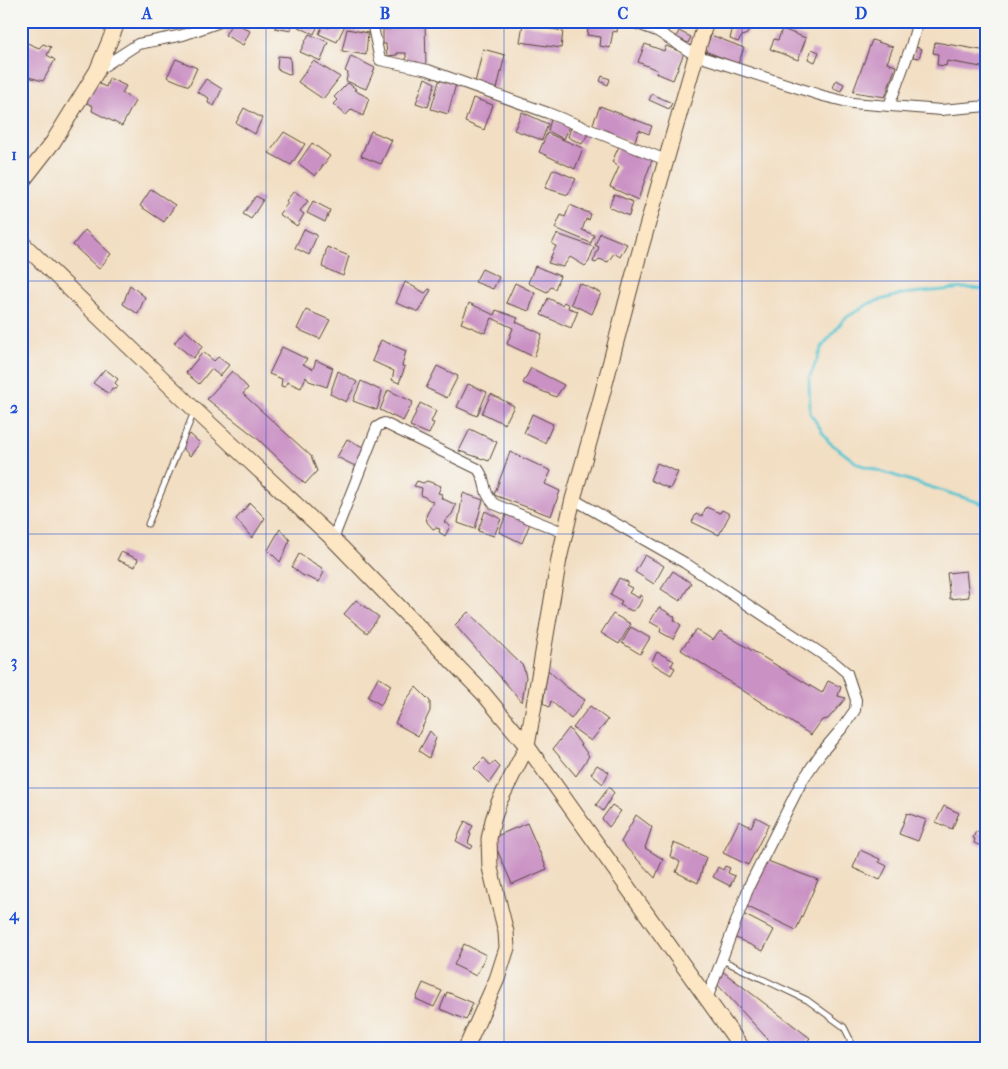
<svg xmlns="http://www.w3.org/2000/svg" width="1008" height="1069" viewBox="0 0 1008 1069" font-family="'IM FELL French Canon',serif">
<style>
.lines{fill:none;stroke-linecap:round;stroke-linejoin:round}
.stream{stroke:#59c5d0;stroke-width:3}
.building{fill:#ca92c4}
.lane-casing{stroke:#564537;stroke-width:7}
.street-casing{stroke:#564537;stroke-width:12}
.secondary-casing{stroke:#564537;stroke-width:17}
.lane{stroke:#fff;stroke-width:5}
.street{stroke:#fff;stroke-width:10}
.secondary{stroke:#fce6c4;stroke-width:15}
.grid{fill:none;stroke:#1d4ed8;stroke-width:1;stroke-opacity:0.55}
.neatline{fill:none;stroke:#1d4ed8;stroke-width:2}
.grid-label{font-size:16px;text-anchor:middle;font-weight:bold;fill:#1d4ed8}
</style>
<rect width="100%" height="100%" fill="#f6f6f2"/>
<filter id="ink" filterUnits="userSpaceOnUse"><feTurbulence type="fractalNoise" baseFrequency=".02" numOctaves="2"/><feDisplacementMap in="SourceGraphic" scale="10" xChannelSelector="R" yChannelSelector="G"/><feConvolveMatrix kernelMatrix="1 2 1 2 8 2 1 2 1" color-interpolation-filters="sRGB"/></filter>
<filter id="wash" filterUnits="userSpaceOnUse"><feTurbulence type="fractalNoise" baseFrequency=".0096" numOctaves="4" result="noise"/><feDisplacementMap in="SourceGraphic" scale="20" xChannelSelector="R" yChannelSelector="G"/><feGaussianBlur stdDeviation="1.12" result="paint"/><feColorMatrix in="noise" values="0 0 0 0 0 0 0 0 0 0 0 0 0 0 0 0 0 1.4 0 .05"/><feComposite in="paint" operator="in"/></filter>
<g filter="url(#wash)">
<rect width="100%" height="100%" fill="#f2dec2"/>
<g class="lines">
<path class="stream" d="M987,289L964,288L902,294L870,303L844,319L822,347L809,379L810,413L829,442L858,464L987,505"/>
</g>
<g id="blocks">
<path class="building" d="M233,21L250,31L243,45L225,35Z
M274,21H288L286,25L291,26V31L275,28L276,24L274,23Z
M301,21H320L314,34L298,27Z
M331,21H337L345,25L337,42L319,34L323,25L329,28Z
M353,21H366L365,28L353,26Z
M589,21L618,23L617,32L613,31L610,48L600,46L601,37L587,35Z
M419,22H425L426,66H418V62H406V53H397V55L387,56L386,44H383V29H391V25H419Z
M734,22L751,26L747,34L742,36L738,42L730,39Z
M523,24L563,31L561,48L520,42Z
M347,29L368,33L366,55L342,51Z
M782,29L806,38L798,60L770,49L774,39L778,40Z
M679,31L691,37L688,43L676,37Z
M309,34L328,42L321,61L300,52Z
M711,35L744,48L738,64L705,51Z
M872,40L893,47L887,63L896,66L885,97L853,92Z
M25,42L39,48L43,44L51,47L47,55L55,60L43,81L21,75V46Z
M935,42L987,51V68L947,61L946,66L937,65L938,54L933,53Z
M645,44L664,51L666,46L684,53L673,80L656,73L657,70L638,62Z
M916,47L922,49L919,58L913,57Z
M483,49L505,55L497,89L475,83Z
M812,49L819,52L815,62L808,59Z
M278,56L290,57L291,75L277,69Z
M351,56L375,68L366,89L346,81L348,73L345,71Z
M176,59L197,68L189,86L167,77Z
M313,61L340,77L323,99L298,82Z
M602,76L610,79L608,85L600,81Z
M109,78L126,86L122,93L135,101L122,126L92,111L93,106L87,103L84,105L94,88L99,84L106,87Z
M425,78L435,83L428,107L416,103Z
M440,78L456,84L448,114L431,109Z
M206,79L222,89L214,106L208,103L209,98L197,92Z
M836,80L844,84L841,91L833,88Z
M348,83L356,89L354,90L369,98L363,116L352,109L346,115L333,104L337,100L334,97Z
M652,94L672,103L669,109L649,100Z
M473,98L493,105L484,130L465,122Z
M600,106L652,126L649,134L639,130L634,143L592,126Z
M244,108L262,118L255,134L236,123Z
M522,112L548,124L542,140L514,130Z
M551,119L570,126L564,139L548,131Z
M571,127L588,134L582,144L568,137Z
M371,131L392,140L381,164L361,156Z
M284,132L305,144L291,165L269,153Z
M547,133L583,148L575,169L539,152Z
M312,143L330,156L315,176L298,163Z
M620,144L653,157L638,200L610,187L619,167L612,162Z
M553,169L576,179L568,195L545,188Z
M151,189L175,205L164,222L140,206Z
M294,191L308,201L300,211L304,214L297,226L279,214L288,203L286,201Z
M614,194L633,202L629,216L609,207Z
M256,196L263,200L251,219L243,214Z
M313,201L330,210L325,222L307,213Z
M570,205L591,214L589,220L586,219L582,230L594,235L591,243L555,228L561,215L565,217Z
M304,229L317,235L309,255L295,248Z
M85,230L111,254L99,269L73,245Z
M600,233L627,244L620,257L614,253L608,262L599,259L596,263L593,262L599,247L595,245Z
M557,234L594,247L589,262L585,266L570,257L563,267L548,263L556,246L552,244Z
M327,247L349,256L343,276L322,267Z
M535,266L560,276L555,289L551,287L547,292L528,283Z
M482,269L499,277L493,289L475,282Z
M405,282L425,293L429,289L431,290L419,312L396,303Z
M515,283L535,293L529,311L506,303Z
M579,283L601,293L592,314L571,304Z
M130,285L145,297L138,314L123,304Z
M548,298L562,305L564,302L569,305L568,308L578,311L571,328L541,315Z
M469,303L494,315L496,310L518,318L516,322L542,334L534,357L507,344L513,328L492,318L485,333L461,323Z
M306,310L330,320L320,339L297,329Z
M185,330L203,346L193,358L174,343Z
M381,340L406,351L402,366L405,367L399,383L392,380L394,371L372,361Z
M282,347L307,359L303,364L310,368L313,369L316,360L333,368L327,387L309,381L306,377L301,388L287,382L285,387L281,386L282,379L269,374Z
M203,352L214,361L218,357L229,365L220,376L211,369L199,384L186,373Z
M437,366L458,376L447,398L426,388Z
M531,368L564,385L556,397L523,383Z
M105,369L118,379L115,383L118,386L116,389L112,388L109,394L93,383Z
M232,371L248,388L243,394L311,456L317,471L305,484L258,439L207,399Z
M338,371L357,382L346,402L330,394Z
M361,381L382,391L377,410L353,401Z
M468,384L487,392L477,416L457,407Z
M388,390L413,402L403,421L380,410Z
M491,394L514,406L505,424L482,413Z
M420,403L436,411L431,422L434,423L429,434L410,426Z
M532,414L553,424L545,443L524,433Z
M470,429L497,442L489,461L459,451Z
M190,434L200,443L190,456L180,445Z
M347,439L365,448L357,467L337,457Z
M510,452L551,471L545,484L560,491L551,516L494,495Z
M657,463L678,472L670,489L650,480Z
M417,481L423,483L427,481L441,486L438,493L442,494L441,498L456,505L452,514L444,522L450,526L445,536L439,532L440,529L436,528L433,529L427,522L426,516L433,502L421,495L422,488L414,486Z
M463,493L483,500L475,529L458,523Z
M250,503L265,518L252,538L236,519Z
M706,507L720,513L722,510L730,514L719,535L692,522L696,514L702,516Z
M485,511L501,519L494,536L478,531Z
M507,513L531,521L522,543L499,532Z
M280,529L290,540L280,562L268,550Z
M121,552L138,559L135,567L117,560Z
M299,554L322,568L321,570L324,572L319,582L302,575L292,567Z
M645,555L664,566L654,584L635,572Z
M673,571L691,583L680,601L661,589Z
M966,571L969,597L950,599L947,573Z
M619,578L628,582L626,585L632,588L629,593L639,598L640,595L643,597L638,607L632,611L620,605L622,601L610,595Z
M356,600L379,617L367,633L344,614Z
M659,607L675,617L674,620L681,625L673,639L660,632L661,628L650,622Z
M468,612L523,666L526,677L522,702L455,625Z
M613,614L631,624L619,644L601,633Z
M631,627L650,638L640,654L622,643Z
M696,629L713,640L720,631L822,693L828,681L841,687L838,696L846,698L828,719L822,720L811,735L681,650Z
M657,652L674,661L671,666L675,668L671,675L651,663Z
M548,670L565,686L585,700L571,719L551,701L549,707L543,703Z
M378,677L391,685L381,705L368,697Z
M416,687L430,701V711L418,736L395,723L407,699Z
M590,706L608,720L591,741L573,728Z
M569,728L589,756L576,776L553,749Z
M430,731L436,738L429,758L419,751Z
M484,758L490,765L495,762L500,767L489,783L474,768Z
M597,765L609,772L603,784L591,774Z
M609,787L614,793L603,811L596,805Z
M612,805L621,811L609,827L602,819Z
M944,806L959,813L952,829L936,822Z
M907,813L926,820L918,841L899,834Z
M636,815L652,827L645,848L663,859L655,878L621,842Z
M756,817L769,824L748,865L723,853L739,821L751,827Z
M465,821L473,826L469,833L471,834L468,843L473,846L471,849L456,841Z
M527,823L547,869L512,884L492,838Z
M976,831L987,835V841L983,840L981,846L974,843L975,839L973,838Z
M674,843L706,857L698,883L676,872L680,862L670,856Z
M860,850L880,859L879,862L887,866L880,880L853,868Z
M765,860L818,880L796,930L746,906Z
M725,866L730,868L728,873L735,876L730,886L713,877L718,867L723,870Z
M743,914L774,930L763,951L732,936Z
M464,944L486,955L476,976L454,965Z
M722,971L810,1038L802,1048H776L716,983Z
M423,983L442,991L434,1007L416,999Z
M447,992L473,1003L466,1020L440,1009Z"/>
</g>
</g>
<g filter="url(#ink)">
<use href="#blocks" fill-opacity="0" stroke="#564537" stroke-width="1"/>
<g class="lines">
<defs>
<path id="lane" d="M148,524L194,412
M722,960L807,1000L844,1027L850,1039V1048"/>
<path id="street" d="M374,21L373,27L380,60L428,70L548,113L666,160
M630,21L657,31L695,55L823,96L852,103L941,110L987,106
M98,70L138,44L183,35L223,21
M889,106L911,46L918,21
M573,499L685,563L834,662L847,673L856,700L855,710L843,727L821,753L802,781L750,884L707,999
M333,539L377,427L384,423L478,469C488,482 481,490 494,504L565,533"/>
<path id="secondary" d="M21,183L53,142L97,71L118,21
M21,242L195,410L333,539L483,693L527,746L742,1048
M466,1048L497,979L507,948L506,932L490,868L489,839L493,820L499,802L527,746L559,559L573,499L597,414L638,258L706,21"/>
</defs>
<use href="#lane" class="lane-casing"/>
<use href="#street" class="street-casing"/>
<use href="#secondary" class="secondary-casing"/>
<use href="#lane" class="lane"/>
<use href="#street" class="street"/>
<use href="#secondary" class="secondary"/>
</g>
</g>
<path class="grid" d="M266,21V1048M504,21V1048M742,21V1048M21,281H987M21,534H987M21,788H987"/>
<rect width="1008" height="1069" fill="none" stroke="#f6f6f2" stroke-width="55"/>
<rect x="28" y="28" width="952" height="1014" class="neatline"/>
<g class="grid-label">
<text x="147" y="19">A</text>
<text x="385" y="19">B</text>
<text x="623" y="19">C</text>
<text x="861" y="19">D</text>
<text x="14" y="160">1</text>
<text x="14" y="413">2</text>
<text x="14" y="667">3</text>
<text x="14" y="920">4</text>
</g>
</svg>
